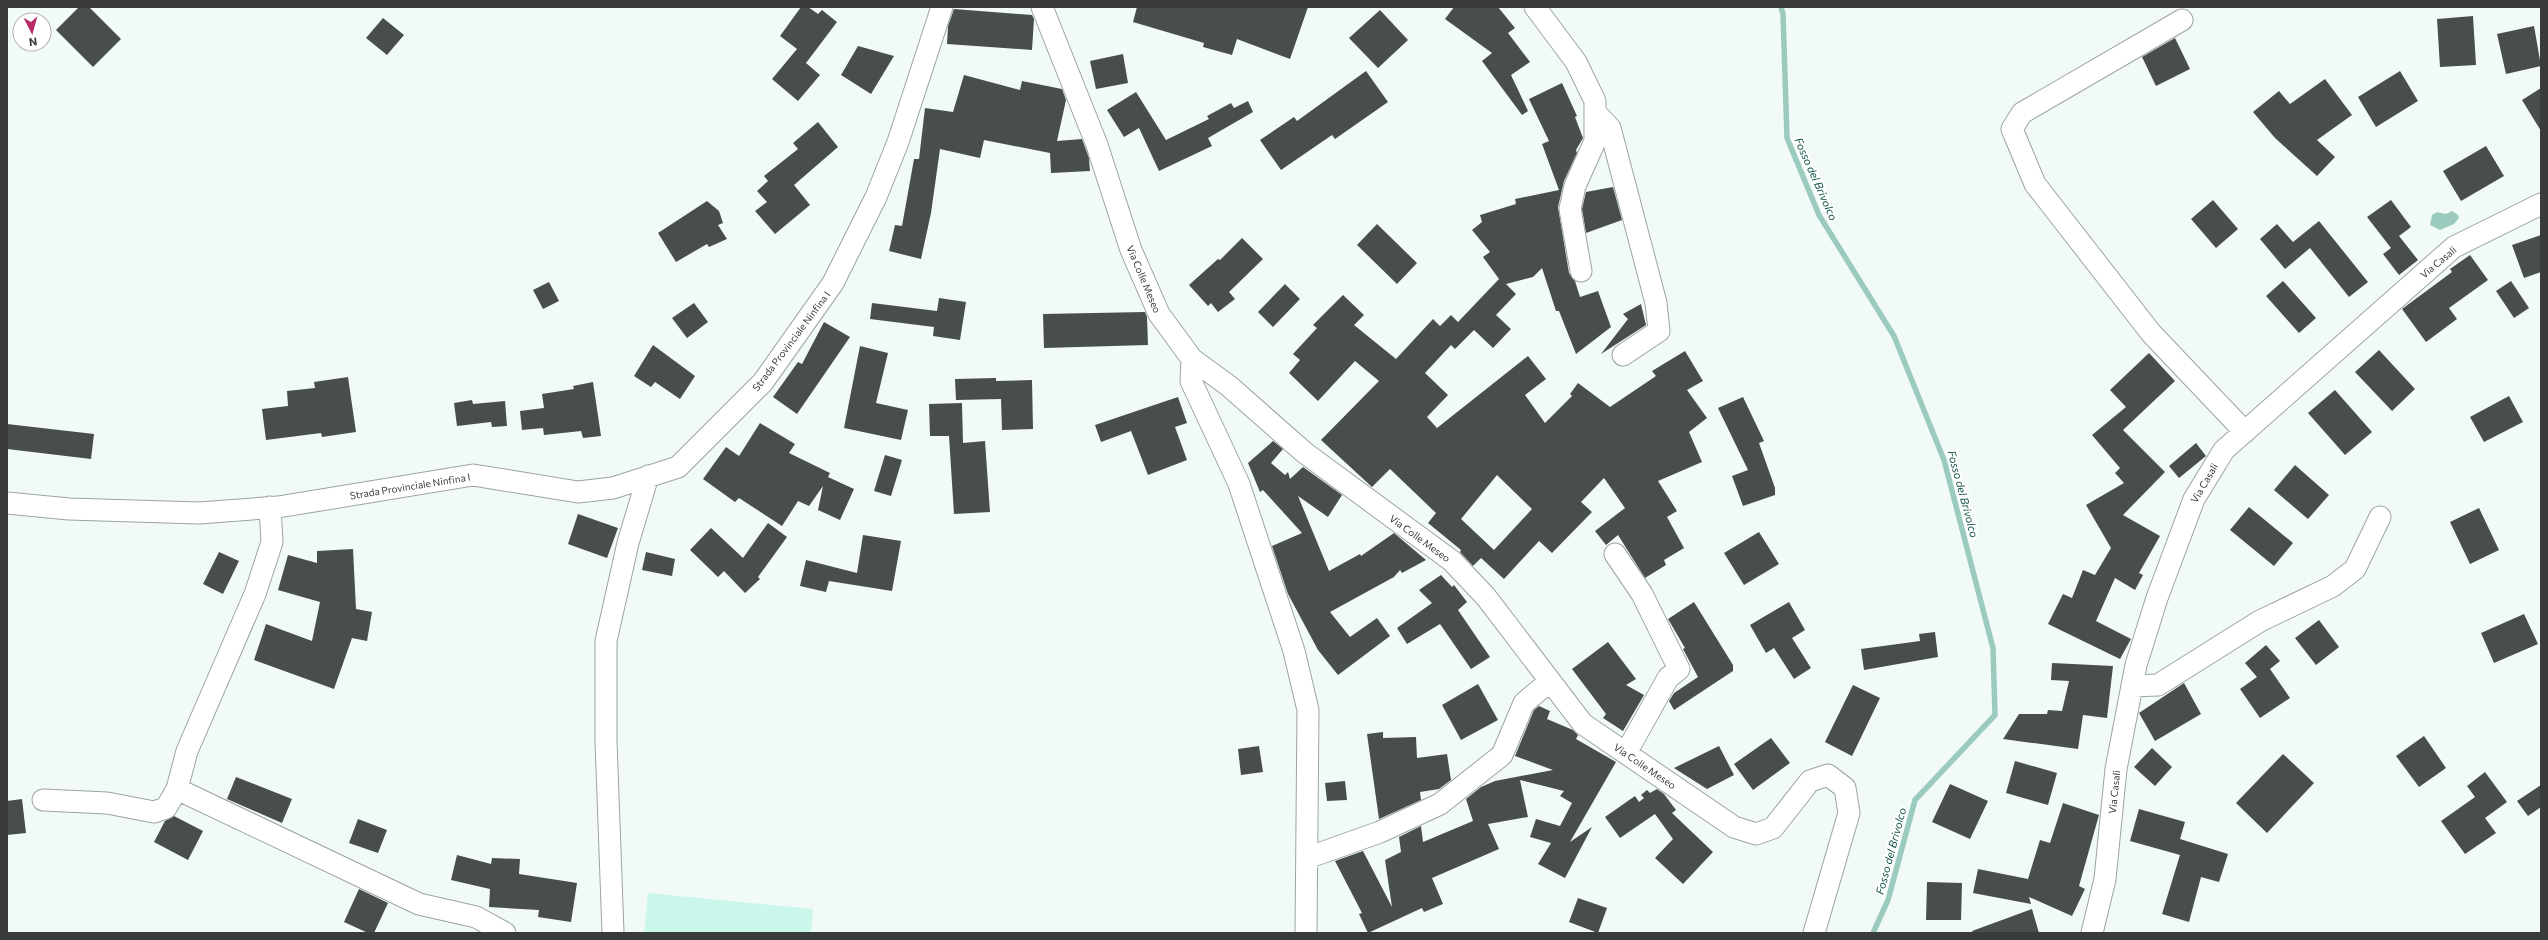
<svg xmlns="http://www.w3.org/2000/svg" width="2548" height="940" viewBox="0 0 2548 940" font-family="Commissioner,sans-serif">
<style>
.green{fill:#caf6eb}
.water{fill:#9bcabf}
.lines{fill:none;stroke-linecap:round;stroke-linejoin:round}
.stream{stroke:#9bcabf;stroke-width:5.5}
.building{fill:#474e4c;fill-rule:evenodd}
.minor-casing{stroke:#9ca4a2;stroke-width:23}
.minor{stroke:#fff;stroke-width:21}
.labels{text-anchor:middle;stroke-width:4;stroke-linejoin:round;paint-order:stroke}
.street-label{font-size:10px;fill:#393c3b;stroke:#fff}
.water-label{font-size:11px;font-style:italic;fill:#16564b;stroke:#fff}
</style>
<rect width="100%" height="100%" fill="#f2faf8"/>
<path class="green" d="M648,893L813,909L811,933H644Z"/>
<path class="water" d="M2452,211L2458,215L2459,218L2454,224L2440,230L2430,225L2432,215L2437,212L2446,214Z"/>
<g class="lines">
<path class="stream" d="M1781,7L1783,14L1787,138L1819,215L1894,336L1944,460L1993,648L1995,715L1915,800L1888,900L1873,933"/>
</g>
<path class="building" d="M79,7H89L121,39L93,67L56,30Z
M801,7H808L818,14L822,10L837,22L806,63L820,75L798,101L772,79L797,49L780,36Z
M1137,7H1308L1290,59L1237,39L1232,55L1203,47L1204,43L1133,22Z
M1454,7H1498L1515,28L1508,33L1530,62L1511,75L1528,111L1522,115L1482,61L1492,53L1445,19Z
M954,9L1032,15L1034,19L1032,50L947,44L948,26Z
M1380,10L1408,40L1378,68L1349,38Z
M2473,16L2476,65L2440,67L2437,19Z
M383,18L404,35L387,55L366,38Z
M2534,26L2541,66L2506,74L2497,34Z
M2175,38L2190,69L2156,86L2142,57Z
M858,46L894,56L871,94L841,75Z
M1123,54L1128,83L1096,89L1090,61Z
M1366,71L1388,102L1335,139L1332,135L1281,170L1260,140L1294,117L1297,121Z
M2400,71L2418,101L2376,127L2358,97Z
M964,75L1020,90L1022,81L1062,89L1066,100L1057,141L1082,139L1089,158L1090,171L1051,173L1050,153L984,140L980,158L940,149L931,213L921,259L889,251L895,225L902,226L914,159H919L925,108L953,112Z
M2325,79L2352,115L2317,140L2335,157L2317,176L2275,138L2253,112L2279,91L2290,104Z
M1562,83L1577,116L1575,117L1583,138L1576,150L1577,153L1564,181L1558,207L1569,273L1575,281L1580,297L1598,291L1611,327L1576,354L1559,311H1556L1542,268L1533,277L1506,284L1516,294L1496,315L1511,329L1493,348L1474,330L1455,349L1451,345L1425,373L1448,395L1427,417L1437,428L1528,356L1546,379L1525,395L1545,423L1572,396L1570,394L1578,383L1610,407L1656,376L1652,371L1685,351L1703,381L1687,390L1707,418L1689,432L1702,462L1658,481L1677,511L1667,517L1684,548L1664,560L1666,565L1645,578L1618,535L1606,545L1595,531L1625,508L1604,478L1581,502L1592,512L1552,553L1539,541L1504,579L1481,558L1473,566L1460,552L1461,550L1428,523L1436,513L1390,469L1372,487L1321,440L1379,381L1355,361L1318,401L1289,373L1300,360L1293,354L1317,328L1313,325L1343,295L1364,315L1354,325L1396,359L1433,319L1440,326L1451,315L1458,322L1499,279L1483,257L1490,252L1472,230L1482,222L1480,215L1516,204L1515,199L1559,190L1542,144L1549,141L1529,99ZM1497,475L1532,509L1494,550L1461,519Z
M2541,88V131L2522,100Z
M1136,92L1166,140L1209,119L1207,116L1231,103L1234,108L1248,101L1253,112L1208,138L1212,146L1159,171L1139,128L1124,137L1107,110Z
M818,122L838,147L794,185L810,205L775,234L755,211L767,202L757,191L768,181L764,176L798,149L793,143Z
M2486,146L2504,176L2461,201L2443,171Z
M1613,187L1622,220L1586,233L1582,209L1586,192Z
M2213,200L2238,229L2216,248L2191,219Z
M2391,200L2411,227L2399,236L2418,260L2399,275L2383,254L2391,248L2367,217Z
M707,201L719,211L723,223L718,225L727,239L709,247L707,244L676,262L658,233Z
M2319,221L2368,282L2349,297L2310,248L2285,269L2260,239L2277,224L2293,242Z
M1377,224L1417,263L1397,284L1357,245Z
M2541,235V272L2524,278L2512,245Z
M1242,238L1263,259L1229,292L1235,299L1218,312L1211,303L1208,306L1189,285L1218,259L1220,260Z
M2470,255L2488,280L2449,308L2457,319L2426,342L2402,309L2452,272L2450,269Z
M2283,281L2316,318L2299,333L2266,296Z
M2511,281L2529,308L2514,318L2496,291Z
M549,282L559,301L543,309L533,290Z
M1285,284L1300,299L1273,327L1258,312Z
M939,298L966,302L960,340L933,336L934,327L870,319L872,303L937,311Z
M694,303L708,322L687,338L672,318Z
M1641,304L1646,325L1601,354L1628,319L1623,314Z
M1145,312L1147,317L1148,345L1044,348L1043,314Z
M824,322L850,337L797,414L773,397L798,362L802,364Z
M653,345L695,376L680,399L655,382L651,387L634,376Z
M860,346L888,353L876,403L908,410L901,440L844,428Z
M2379,350L2415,389L2392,411L2355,372Z
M2149,353L2175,381L2123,430L2165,472L2123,515L2160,536L2139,573L2143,575L2135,590L2115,578L2096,621L2131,639L2120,659L2048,624L2063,594L2072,598L2083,570L2095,575L2111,548L2086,505L2124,483L2115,473L2120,468L2092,435L2126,407L2110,390Z
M348,377L356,432L322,437L321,433L266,440L262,409L288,406L287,391L315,388L314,382Z
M996,378V381L1032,380L1033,429L1002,430L1001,399L956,400L955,379Z
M593,382L601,436L583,438L581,431L544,435L543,428L522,430L520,411L544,408L542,394L574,389L573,386Z
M2335,390L2372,432L2345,455L2308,413Z
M2509,396L2523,422L2484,442L2470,417Z
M1178,397L1187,423L1175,427L1187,460L1148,475L1131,431L1101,442L1095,425Z
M1743,397L1764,441L1759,443L1775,488V495L1743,506L1732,476L1748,470L1718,408Z
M472,400L473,404L505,401L507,426L492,427L491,422L457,426L454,403Z
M962,403L963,443L985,441L990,512L954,514L949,436H930L929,404Z
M760,423L795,444L789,453L830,473L828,477L854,489L840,520L818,510L823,486L809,506L798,501L782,526L739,498L735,502L703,479L726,447L739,456Z
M7,424L94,434L91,459L7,449Z
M1273,441L1283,449L1271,463L1285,475L1288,472L1290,479L1303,467L1342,495L1328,517L1298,496L1329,571L1360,554L1361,556L1394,533L1426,560L1402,573L1400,570L1394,577L1330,612L1350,637L1377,618L1390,636L1338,675L1318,650L1288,594L1272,546L1302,533L1263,490L1260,492L1248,463Z
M2196,443L2206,456L2179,478L2169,466Z
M885,455L902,460L891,496L874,491Z
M2295,465L2329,495L2308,519L2274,490Z
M2249,507L2293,543L2274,566L2230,530Z
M2479,508L2499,550L2470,564L2450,522Z
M578,514L618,528L607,558L568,544Z
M768,523L787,537L758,577L760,579L745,593L724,571L718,577L690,550L711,528L743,558Z
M1759,532L1779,564L1744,585L1724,553Z
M863,535L901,541L892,591L829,581L826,592L800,586L806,560L857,573Z
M353,549L356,609L372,612L367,641L352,638L334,689L254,660L266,624L312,641L320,602L278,590L288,555L317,563V551Z
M219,552L239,561L223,594L203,584Z
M646,552L675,559L672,576L642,570Z
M1441,575L1452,587L1454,585L1467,602L1458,610L1490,657L1471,669L1440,624L1407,644L1397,628L1432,603L1419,590Z
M1694,602L1733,665V671L1674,710L1669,701L1674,693L1698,677L1683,649L1685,648L1668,619Z
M1789,602L1805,630L1792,638L1811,668L1794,679L1774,648L1766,653L1750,625Z
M2524,614L2538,644L2494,663L2481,633Z
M2319,620L2339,647L2316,665L2295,638Z
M1935,632L1938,657L1864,670L1861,649L1920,641L1919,634Z
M1608,642L1636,679L1626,685L1644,695L1623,731L1603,718L1606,714L1572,669Z
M2266,645L2280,661L2270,669L2290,698L2260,718L2240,689L2257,677L2245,663Z
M2052,663L2113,666L2107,718L2083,715L2078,749L2003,739L2019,714H2047L2048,710L2062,711L2069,681L2051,680Z
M2184,683L2201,714L2155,741L2139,713Z
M1478,684L1498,720L1461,740L1442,705Z
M1853,685L1880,698L1852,756L1825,742Z
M1539,706L1550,711L1547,719L1573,730L1578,735L1576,739L1616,762L1570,842L1592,827L1565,878L1538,864L1551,843L1530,837L1536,819L1560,826L1572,803L1560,796L1564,791L1520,780L1528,817L1488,824L1499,849L1432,878L1443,904L1424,912L1422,908L1368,933L1359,914L1362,913L1335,861L1363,851L1392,907L1385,860L1401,852L1399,837L1421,826L1423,842L1473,821L1466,799L1481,787L1495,781L1553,770L1515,756L1534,710Z
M1383,732V738L1416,737L1417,758L1447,754L1451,780L1439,789L1420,792L1421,800L1379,819L1367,734Z
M2424,736L2446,768L2419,787L2396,756Z
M1771,738L1790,763L1753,790L1734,764Z
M1259,746L1263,772L1241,775L1238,749Z
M1719,746L1734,775L1707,789L1674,768Z
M2152,748L2172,767L2155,786L2134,767Z
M2283,754L2314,783L2267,833L2236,803Z
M2015,761L2057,773L2048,805L2006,793Z
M2485,772L2507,802L2485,818L2496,833L2465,854L2441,821L2475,797L2467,786Z
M236,777L292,799L282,823L227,799Z
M1345,781L1347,800L1327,801L1325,783Z
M1950,784L1988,801L1970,839L1932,822Z
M2541,785V807L2528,816L2517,801Z
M1657,789L1664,794L1676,810L1672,813L1713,852L1683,884L1655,858L1673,839L1655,814L1620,838L1605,817L1635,796L1639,802L1644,798L1641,795L1647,790L1650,793Z
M22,799L26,833L7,835V801Z
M2063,803L2099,815L2079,886L2085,889L2072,916L2029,897L2031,904L1973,893L1978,869L2028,879L2040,840L2050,843Z
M2139,809L2185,822L2180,839L2228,854L2219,882L2201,877L2189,922L2162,914L2180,855L2130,841Z
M174,816L203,831L188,860L154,842L165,821Z
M358,819L387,830L378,853L349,843Z
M457,855L491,864L492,858L520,859L519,874L577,883L571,922L538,917L539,910L489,907L490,889L451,880Z
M1927,882L1962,883L1961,920H1926Z
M359,889L388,903L374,933H368L344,922Z
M1578,898L1607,908L1598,933L1569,922Z
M2032,909L2039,933H1973L1972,931Z"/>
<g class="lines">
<defs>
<path id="minor" d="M1042,7L1097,145L1131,250L1159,314L1192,359L1229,386L1305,453L1452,561L1486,597L1583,724L1734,827L1756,834L1773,828L1810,781L1828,775L1845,788L1849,813L1814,933
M1535,7L1576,62L1595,101V141L1575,186L1570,209L1581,271
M2182,20L2022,113L2012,129L2035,184L2151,333L2245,432
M1595,112L1610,128L1656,303L1659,331L1623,355
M1192,359L1191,381L1239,484L1294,651L1308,710L1306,933
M7,503L69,509L199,513L278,507L473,475L578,492L613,488L678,467L763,382L833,283L876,197L898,142L942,7
M1615,554L1642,594L1679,669L1668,678L1626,753
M2132,686L2158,685L2260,621L2333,586L2355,569L2380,517
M177,789L419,904L476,917L505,933
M43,800L107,803L154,812L166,808L177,789L187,751L255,594L272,542L270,507
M1307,858L1380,832L1440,804L1502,755L1524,703L1550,681
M613,933L606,741V641L628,543L648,476
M2092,933L2105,879L2116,769L2136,665L2157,598L2194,499L2224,450L2454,247L2541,204"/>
</defs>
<use href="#minor" class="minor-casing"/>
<use href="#minor" class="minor"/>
</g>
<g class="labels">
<g class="street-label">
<text transform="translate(2438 262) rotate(-40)" y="4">Via Casali</text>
<text transform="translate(1144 279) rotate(67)" y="4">Via Colle Meseo</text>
<text transform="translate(791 341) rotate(-53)" y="4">Strada Provinciale Ninfina I</text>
<text transform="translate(2204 483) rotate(-60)" y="4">Via Casali</text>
<text transform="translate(410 486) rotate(-9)" y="4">Strada Provinciale Ninfina I</text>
<text transform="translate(1420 538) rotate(36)" y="4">Via Colle Meseo</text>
<text transform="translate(1645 766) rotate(34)" y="4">Via Colle Meseo</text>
<text transform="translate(2114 792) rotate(-84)" y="4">Via Casali</text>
</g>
<g class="water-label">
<text transform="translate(1816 179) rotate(66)" y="4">Fosso del Brivolco</text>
<text transform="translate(1963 494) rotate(75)" y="4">Fosso del Brivolco</text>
<text transform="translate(1891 851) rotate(-75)" y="4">Fosso del Brivolco</text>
</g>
</g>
<rect width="2548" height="940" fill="none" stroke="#393c3b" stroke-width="16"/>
<g transform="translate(32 32) rotate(174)"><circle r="19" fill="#ffffff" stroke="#b0b1b1"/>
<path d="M0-3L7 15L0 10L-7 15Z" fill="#b62b68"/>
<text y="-6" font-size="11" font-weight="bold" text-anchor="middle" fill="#393c3b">N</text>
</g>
</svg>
